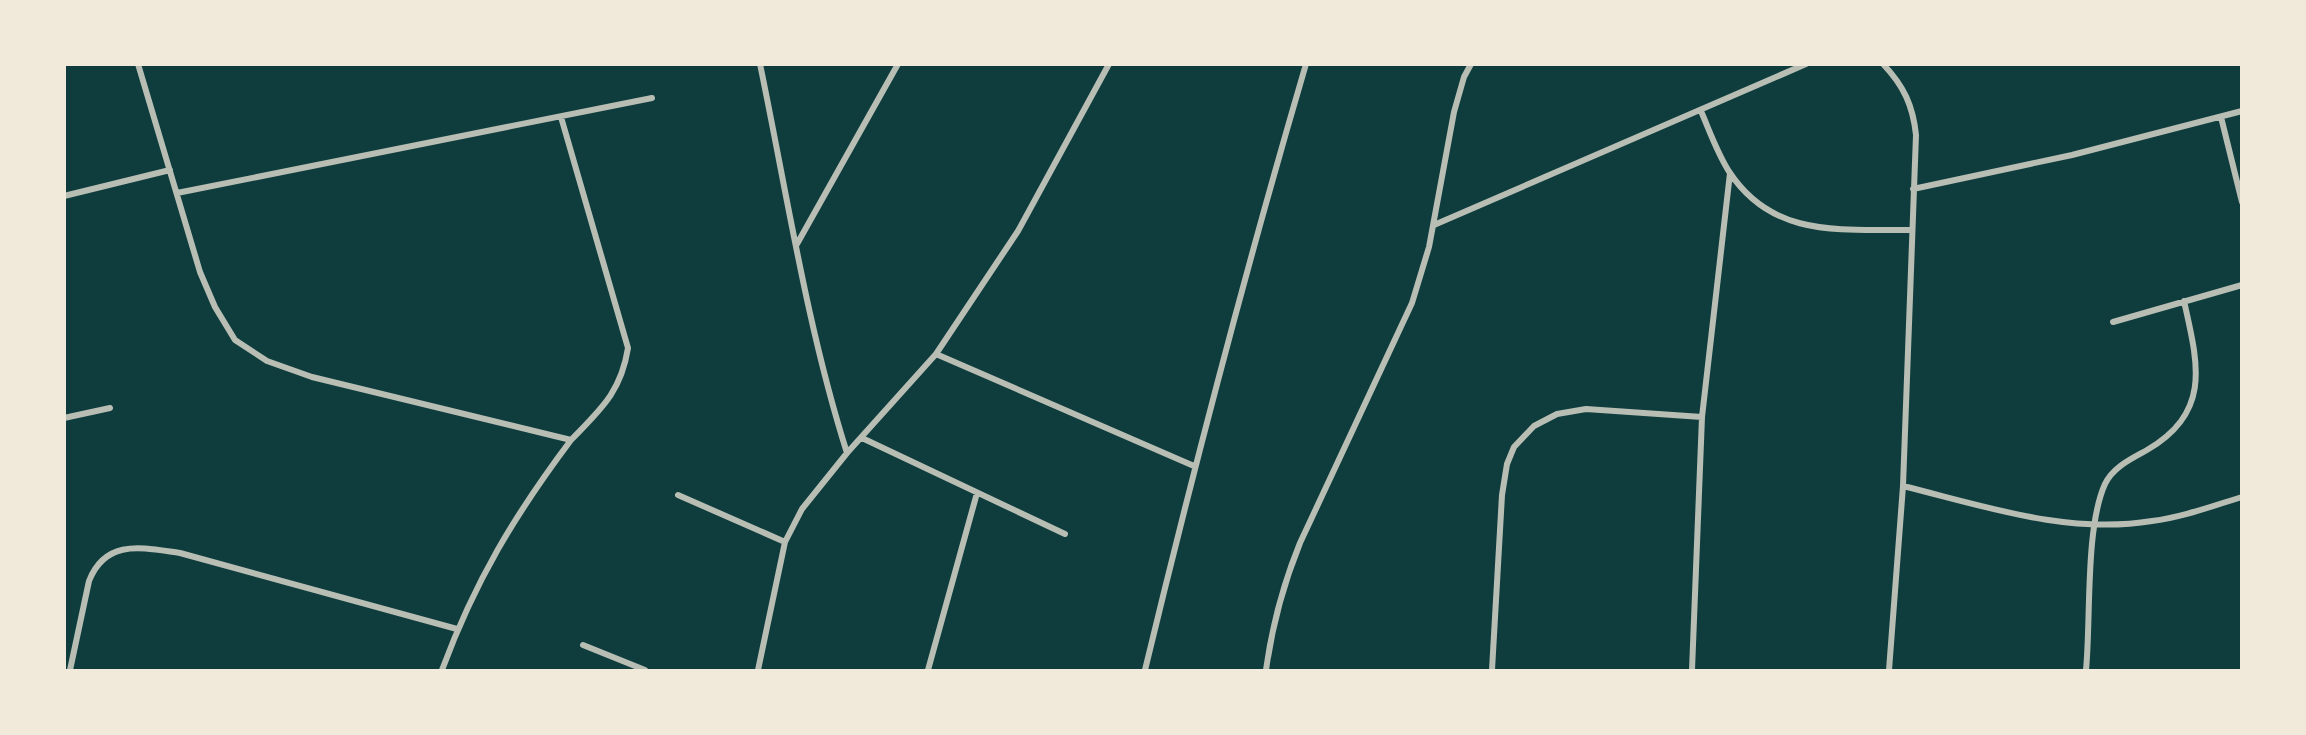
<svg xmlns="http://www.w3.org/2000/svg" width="2306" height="735" viewBox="0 0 2306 735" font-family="'Zilla Slab',serif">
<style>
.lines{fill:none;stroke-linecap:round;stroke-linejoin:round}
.minor{stroke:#b8beb3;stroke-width:6}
</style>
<rect width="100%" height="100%" fill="#0f3d3e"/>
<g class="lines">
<path class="minor" d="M138,64L200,272L215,307L235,340L267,361L312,377L571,440C601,409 621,392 628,348L561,117
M760,64C787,194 807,327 847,453L936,354L1194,466
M1883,64C1904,86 1913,106 1916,135L1903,486L1889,670
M1701,111C1710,132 1718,155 1730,173C1774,239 1843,229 1912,230
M2221,117L2242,202
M1913,189L2072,155L2242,111
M177,193L652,98
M64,196L170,170
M1434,225L1806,64
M797,244L898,64
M2113,322L2242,285
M936,354L1018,231L1109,64
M64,418L110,408
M862,438L1065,534
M1903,486C1984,506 2068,535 2152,521C2183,517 2212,506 2242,497
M678,495L785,542L758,670
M785,542L802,509L847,453
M583,645L645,670
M70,670L89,581C106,538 143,548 180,553L457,629
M442,670C475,581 514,516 571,440
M928,670L977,493
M1145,670C1194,467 1247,265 1306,64
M1266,670C1272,626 1283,585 1300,543L1412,303L1429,247L1454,112L1464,77L1471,64
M1492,670L1502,495L1507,464L1514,447L1534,426L1557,414L1586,409L1702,417L1730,173
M1692,670L1702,417
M2086,670C2091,620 2085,528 2105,484C2113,467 2131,459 2147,450C2212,412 2198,364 2184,301"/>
</g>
<rect width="2306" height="735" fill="none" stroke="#f1e9da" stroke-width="132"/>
</svg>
